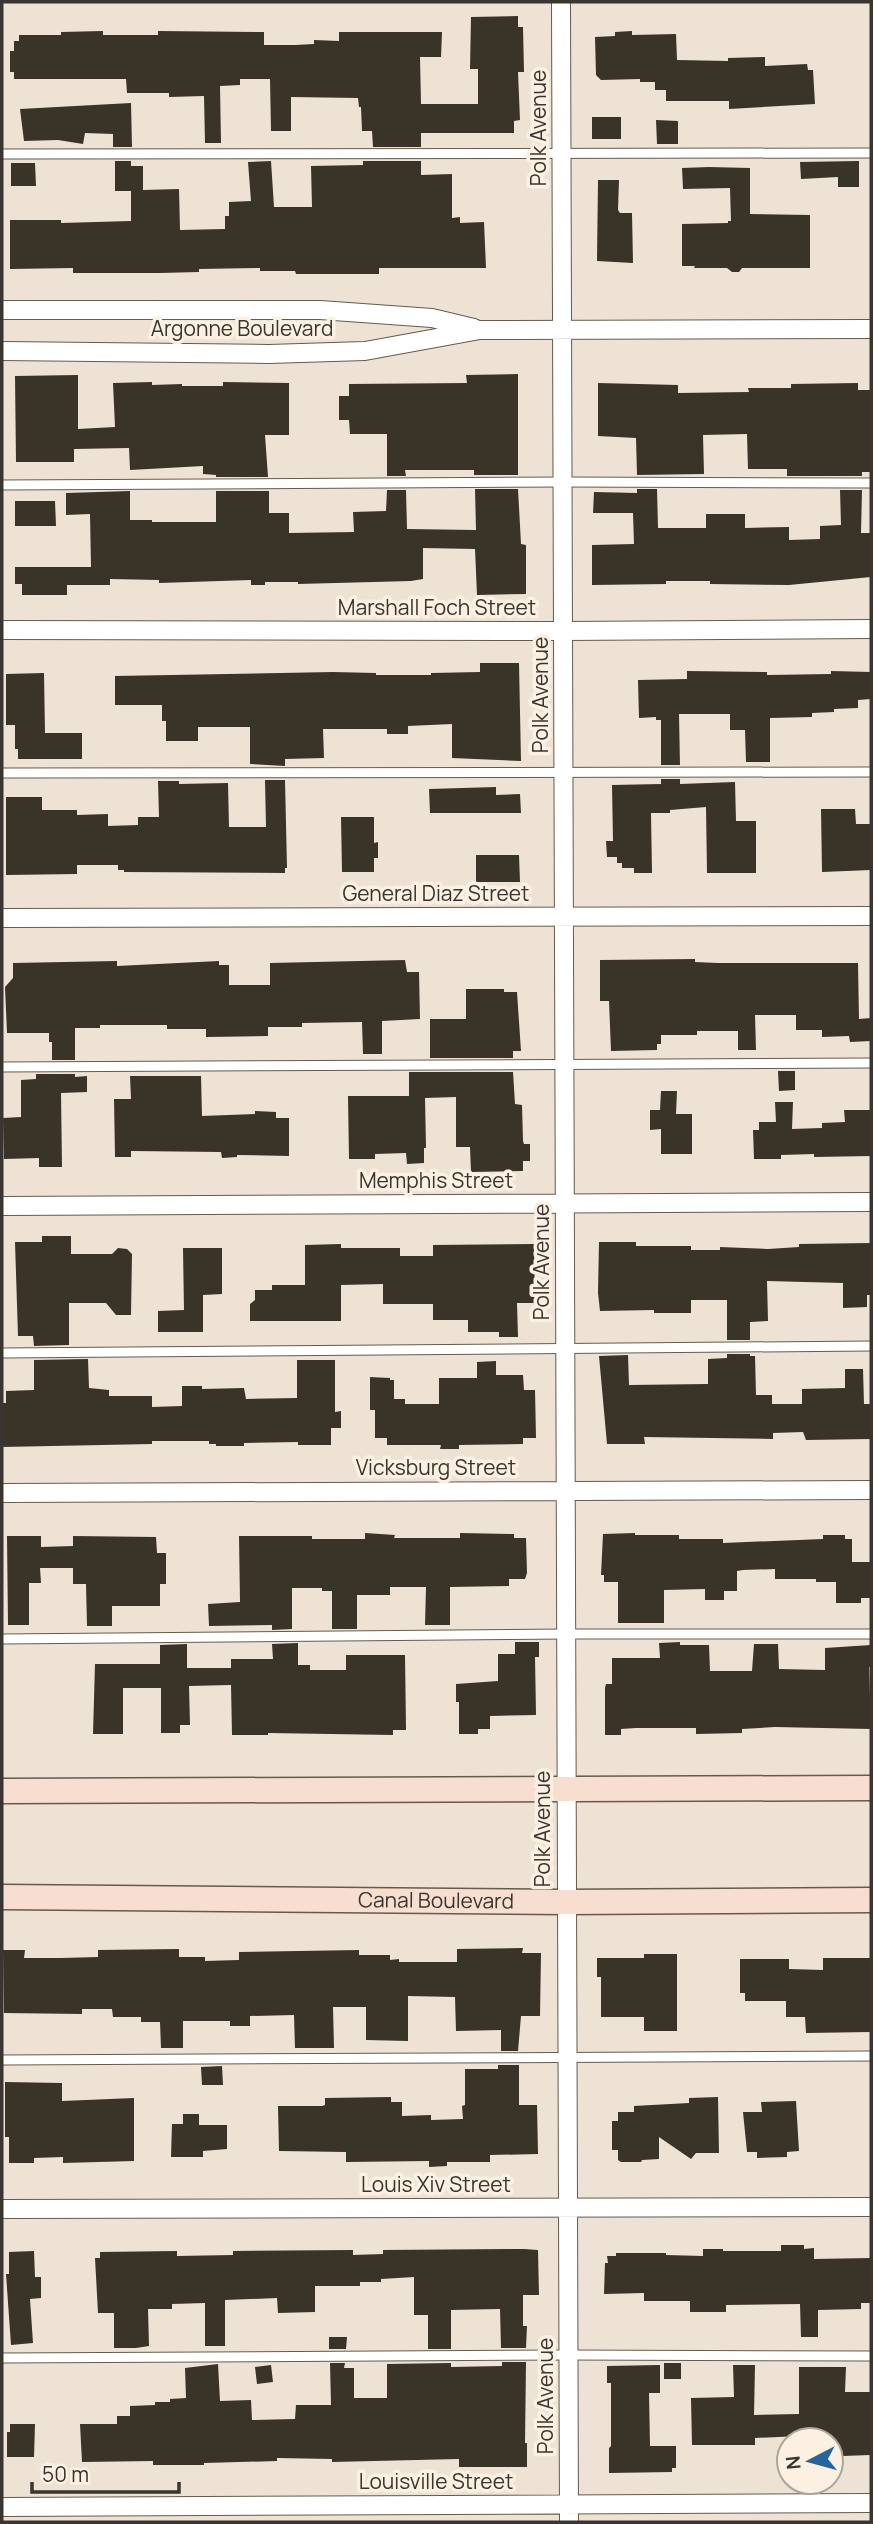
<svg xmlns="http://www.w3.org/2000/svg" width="873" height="2524" viewBox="0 0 873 2524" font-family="Manrope,sans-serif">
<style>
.building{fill:#3a3327}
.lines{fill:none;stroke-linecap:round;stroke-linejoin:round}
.service-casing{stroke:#645b4e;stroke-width:11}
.minor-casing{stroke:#645b4e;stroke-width:20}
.secondary-casing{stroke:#645b4e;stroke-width:27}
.service{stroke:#fff;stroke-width:9}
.minor{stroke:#fff;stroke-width:18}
.secondary{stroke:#f8ddd1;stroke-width:24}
.labels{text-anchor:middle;stroke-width:7;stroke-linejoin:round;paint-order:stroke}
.street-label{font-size:21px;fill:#3a3530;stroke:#fbf0e1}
</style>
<rect width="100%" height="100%" fill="#eee2d4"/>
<path class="building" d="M518,16V27H523L524,72H518L520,120L514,121V133H421V147H373L372,131H362L361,107H359L358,98L291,97V131H271L270,79H240V85L220,86L221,143H205L204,96L169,97V93H127L126,79H14V72H10V51H14V41H19V35H61V32L103,31V35H158V31L264,32V45H295L314,44V40L339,41V32H442L441,57H420L421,104H478V69H470L471,17Z
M632,31V35L676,34L677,60L728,61V58L765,57V66L807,64L808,70H813L815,104L729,109V101H666V90H655V82H640V79L601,80L596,75L595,37L615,36V32Z
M131,103L132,147H113V134L85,133L83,144L58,140L24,141L20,109Z
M592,117H621V139H592Z
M656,120L678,121V144H657Z
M115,161H131V166H143V190L179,189L180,230L225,229V216H229V202L251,201L248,162L271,161L274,207H312L311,166L363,165V161H421V175L452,174V218L460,217V223L484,222L486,268H379V274H296L295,271H260V268L199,269V272L160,273H73V268L10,269V220H61V223L131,221V191H115Z
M859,161V187H838V177L801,179L800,162Z
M11,163H35L36,186H11Z
M709,167L750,168V214L810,215V268H742L739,272H732L727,268H694L695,266H682V224L728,223V221H731L730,188L683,189L682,168Z
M598,180H619L618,210L620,213H632L633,263L597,261Z
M518,374V475H474V470H405L406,476H387V434H350L349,420H339V396H349V384L467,383L466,375Z
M78,375V429L115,427L113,383L152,382V385L182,384V386H223V382L289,383V435H265L268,477H216V475L203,474V466L130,470L129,448L74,449V462H16L15,376Z
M598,383L678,385V393L749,392L748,388H791V384L858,383V390H871V472H862V476H787V469H748L747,434L703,435L704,474L637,475L636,438L598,436Z
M475,489H518L521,544L526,545V594L477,595L475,549L423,548V579L411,581L298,584V582H265V585H251V580L159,583V580L110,579V585H67V595H22V584H15V567H91L90,514L66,515V493L130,491V520H152V522H216V491H269V513H289V533L354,532L353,512L386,511L387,490H406L407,529L476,530Z
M637,489H657L658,528H706V514H745V528L789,527V540L820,539V526L841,525L840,490H862L861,533H871V577L789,585L710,584V581H666V584L592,585V545L634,544L633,513H593L594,492L637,493Z
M15,501H55L56,526H15Z
M480,663H519L521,761L452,758V724L408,726V734H387V729H323L324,758L285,759V766L250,764V727H198V741H166V721H162V705H115V676L333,672L376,673V675H431V673L480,672Z
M687,671L767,672V675L831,674V671L871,672V699L858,700V708L834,709V712L812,713V717L770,718V762H746L745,730H730V714H679L680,765H661V720H656V717L639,718L638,680L687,679Z
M44,673L45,733H82V759H18V749H15V725H6V674Z
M661,779H680V784L735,782L736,821H756V873H707L706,807L670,810V813H651L652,873H634V868H622V863H617V857H607L606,841H613L612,785L661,784Z
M265,780H285L287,868H285V873L124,872V870H118V865H77V874L6,875V797H42V810H77V815L108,814V826L138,825V817H159L158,781H179V784L228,783L229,827H266Z
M496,787V795L520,794L521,813H430L429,789Z
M821,809H855L856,824H871V870L822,872Z
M341,817H374V843L378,842V858H374V872H342Z
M476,855H519L520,882H476Z
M695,959V962L718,963H858L859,1019L871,1018V1041L850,1042L849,1036L822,1037V1030H796V1015H755L756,1050H738V1031H697V1035H661V1044H657V1050L611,1051L609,1001H600V960Z
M405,960L407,972H419L420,1019L382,1021V1054H363L362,1022L302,1023V1027H268V1036L206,1037V1029H167V1025H100V1028H75V1060H52V1042H49V1033H7L5,987L13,978V963L117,961V966L219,961V965H229V985H270V963Z
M466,989H504V992H517L521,1051H513V1058H430V1019H466Z
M778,1071H795V1090L779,1091Z
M409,1072H513L515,1104L522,1105L523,1141L524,1144H530V1161H523V1171L471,1172L470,1147H456V1097L425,1098L426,1148H424V1163L407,1164L406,1153L375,1154V1159H349L348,1096H409Z
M36,1074H75V1077L87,1076V1092L61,1093L62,1167H39V1158L4,1159L3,1118L21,1117V1080L36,1079Z
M130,1076H201L202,1116L255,1114V1111L276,1112V1118H289V1156L237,1155V1157L222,1158L221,1152L131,1151V1157H115L114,1099H131Z
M661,1091H677L676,1114H692V1154H661V1129L650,1130V1110H660Z
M775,1102H793L792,1129L822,1128V1123L845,1122L844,1110H871V1156L814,1157V1154L781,1155V1159H754L753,1130H759V1122H776Z
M42,1236H71V1254H112L118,1248L127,1249L132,1254L131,1315H116L106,1303H69V1345L34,1346L33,1336H18L15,1242H42Z
M599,1242H636V1246H691V1250H720V1247L768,1249L799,1247V1244L871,1243V1295H867V1307L843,1308V1283L767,1281L768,1321L750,1322V1340H727V1300H691V1313H654V1310L600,1311L598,1293Z
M341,1244V1248H400V1256H433V1245L534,1244L535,1303H517L518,1337H499V1332H468V1320H433V1304H383V1284L341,1285V1321H250V1304L255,1300V1290H272V1285H305V1245Z
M183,1248H222V1294L203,1295V1332H158V1311L184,1310Z
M727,1354H750V1356H755L756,1395H772V1404H802V1389L845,1388V1369H863L864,1404H871V1439L806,1440L803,1432L773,1433V1439L644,1437L645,1444H607L599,1356L628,1355L629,1385L708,1384V1359L727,1358Z
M88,1359L89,1388L109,1390V1396H152V1407L182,1406V1386H202V1389L244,1388L246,1399L297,1398V1360H335V1412L341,1411V1428H331V1445H298V1442L244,1443V1446H216V1444H209V1441H152V1444L2,1447V1403H6V1391L34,1390V1360Z
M496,1361V1375H523L524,1390H535L536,1438H523V1444L459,1445V1449H440L441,1445H387V1438H375V1410H370V1377L390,1378V1380H394V1399H405V1404H439V1378H477V1362Z
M365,1533L395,1535L394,1538H460V1533L514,1534V1538H526L527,1573L525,1579H509V1586L450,1587V1625H425L426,1587H390V1595H357V1629H332V1591H322V1588H292V1629L272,1630V1625L209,1626L208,1604L240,1602L239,1536H312V1539H365Z
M635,1533V1535H679V1539H723V1543L823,1539V1535H845V1539H852V1562H871V1598H861V1603H836V1582H816V1579H775V1569L743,1570L737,1571V1591H724V1600H705V1589L664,1590V1623H618V1582H604V1575H601L603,1534Z
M7,1536H41V1547L73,1546V1536L156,1537L157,1553H166V1584H160V1606H112V1626H87L86,1584H73V1568H40L41,1583H29V1625H8Z
M515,1642H539V1657H535L536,1715L490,1716V1729H478V1734H459V1702H456V1684L498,1681V1654H515Z
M680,1642V1645H709L710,1671H752L754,1644H778L779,1669L825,1670V1648L871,1645V1667H869L871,1729L775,1727L742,1729V1733L696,1734V1728H636L621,1729V1735H605V1688L606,1684H612V1658H660L659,1643Z
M298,1643V1665H310V1670H346V1655H405L406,1730H393V1735L268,1733V1735H232L231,1685L189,1686L190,1725H180V1733H161V1688H123V1734H93L95,1664H160V1645L187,1644V1668H231V1659H273L272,1644Z
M523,1948L522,1953H541L540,2016H521L518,2051H501V2030L456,2031L455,1997L408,1996V2041L366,2040V2007H333L334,2048H295L294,2015L250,2016V2026H230V2021H183V2048H161L160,2022H141V2017H113L112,2009H82V2014L4,2013L3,1950H25L24,1958H61L98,1957V1950L179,1949V1957H205V1961L239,1960V1952L359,1950V1955H390V1960L399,1959V1962H457V1949Z
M644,1954H677V2031H644V2017H601V1977H597V1958H644Z
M823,1958H871V2032L806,2033L805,2017H786V2001H745V1993H740V1959H789V1969L823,1970Z
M498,2065H519V2105H537L538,2154L490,2155V2162H447V2166L429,2167V2161L346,2162V2152L279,2151L278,2106H322L325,2105V2098L391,2097V2102H402V2116L431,2115V2120L463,2119L462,2106L465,2105V2069H498Z
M222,2066L223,2085H202L201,2067Z
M5,2082L62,2083V2101L134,2098V2161L63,2163V2157L34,2158V2163H9V2137H5Z
M718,2097L719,2153H696L691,2159L659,2137V2159L642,2160L641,2162H621L618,2160V2150H612V2121H618V2112H634V2106L689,2103V2098Z
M796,2101L799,2151L787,2152V2157L757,2158V2152H747L743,2112H762L761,2102Z
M183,2114H199V2125H227V2149L203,2151V2157H171L172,2124H183Z
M781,2245H804V2249L814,2248V2259L871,2258V2303H861V2309L818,2310V2337H801L800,2304L726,2305V2312H690V2301H644V2293L604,2294L605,2263H608L607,2256H616V2253H666V2255L703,2256V2249H723V2251H781Z
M524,2249L538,2250L539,2295H523V2326H527L526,2348H501L500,2309L451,2310V2349H428V2315H414V2277L381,2279V2282H360V2286H315V2312L278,2313L277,2298L225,2300V2346H205V2303L172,2304V2309H148L149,2346L136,2348H114V2313H98L95,2258H100V2252L177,2251V2256L233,2255V2251L353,2250V2255L383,2254V2250Z
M34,2251L35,2277H41V2298L30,2299L33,2343L11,2345L6,2274H9V2252Z
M329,2337H347L346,2349H329Z
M502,2362H526L525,2443H527V2467H459V2459L332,2462V2459L277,2458V2461L204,2463V2465H153V2461L82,2462L80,2424H117V2416H130V2406L155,2405V2402H170V2399L186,2398L185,2368L218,2364L220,2401L251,2400L252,2420L295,2419L296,2405H331L330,2363H345L344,2368H354V2398H387V2364L451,2363V2367L502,2366Z
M664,2363H681V2379H664Z
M271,2365L273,2382L257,2384L255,2367Z
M660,2365V2393H649L650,2446H676V2468H672V2472L609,2473V2448L611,2446V2383H607V2366Z
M733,2365H755L754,2415L799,2414V2367H846L845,2392H870V2455L843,2456V2454H836V2440H801V2436L755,2438V2445H692L691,2398L734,2397Z
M10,2424H35L34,2457H7V2432H10Z"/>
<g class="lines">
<defs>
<path id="service" d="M2,154L871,153
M2,485L563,482L871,483
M2,773L871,772
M2,1067L871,1063
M2,1353L871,1346
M2,1639L566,1634H871
M2,2060L871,2056
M2,2358L569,2355L871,2356"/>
<path id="minor" d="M561,2L569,2522
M2,310H320L432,318L474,328
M2,351L269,354L365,351L480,330L871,329
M2,630L563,631L871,629
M2,918L871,916
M2,1206L871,1202
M2,1493L871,1490
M2,2209L871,2207
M2,2507L871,2503"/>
<g id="secondary">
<path d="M2,1791L871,1788"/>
<path id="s1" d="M2,1897L566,1902L871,1900"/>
</g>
</defs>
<use href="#service" class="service-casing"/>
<use href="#minor" class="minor-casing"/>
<use href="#secondary" class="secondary-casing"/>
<use href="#service" class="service"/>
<use href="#minor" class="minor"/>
<use href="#secondary" class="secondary"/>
</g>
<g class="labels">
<g class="street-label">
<text transform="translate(539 128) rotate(-90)" y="7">Polk Avenue</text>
<text x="242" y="336">Argonne Boulevard</text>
<text x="437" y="615">Marshall Foch Street</text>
<text transform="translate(541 695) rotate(-90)" y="7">Polk Avenue</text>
<text x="436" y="901">General Diaz Street</text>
<text x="436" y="1188">Memphis Street</text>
<text transform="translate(542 1262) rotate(-90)" y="7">Polk Avenue</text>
<text x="436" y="1475">Vicksburg Street</text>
<text transform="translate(543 1829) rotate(-90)" y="7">Polk Avenue</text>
<text dy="7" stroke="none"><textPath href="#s1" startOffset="434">Canal Boulevard</textPath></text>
<text x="436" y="2192">Louis Xiv Street</text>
<text transform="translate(546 2396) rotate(-90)" y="7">Polk Avenue</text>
<text x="436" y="2489">Louisville Street</text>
</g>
</g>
<rect width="873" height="2524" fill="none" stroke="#3a3530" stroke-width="7"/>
<g transform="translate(810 2461) rotate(264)"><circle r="33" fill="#fbf0e1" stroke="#aea59a" stroke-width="2"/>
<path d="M0-5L12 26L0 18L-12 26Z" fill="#25659b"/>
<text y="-10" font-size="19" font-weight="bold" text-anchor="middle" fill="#3a3530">N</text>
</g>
<path d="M32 2482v10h147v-10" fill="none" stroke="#3a3530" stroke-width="3.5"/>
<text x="42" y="2482" font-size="21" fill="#3a3530" stroke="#fbf0e1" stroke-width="5" paint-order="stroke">50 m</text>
</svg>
